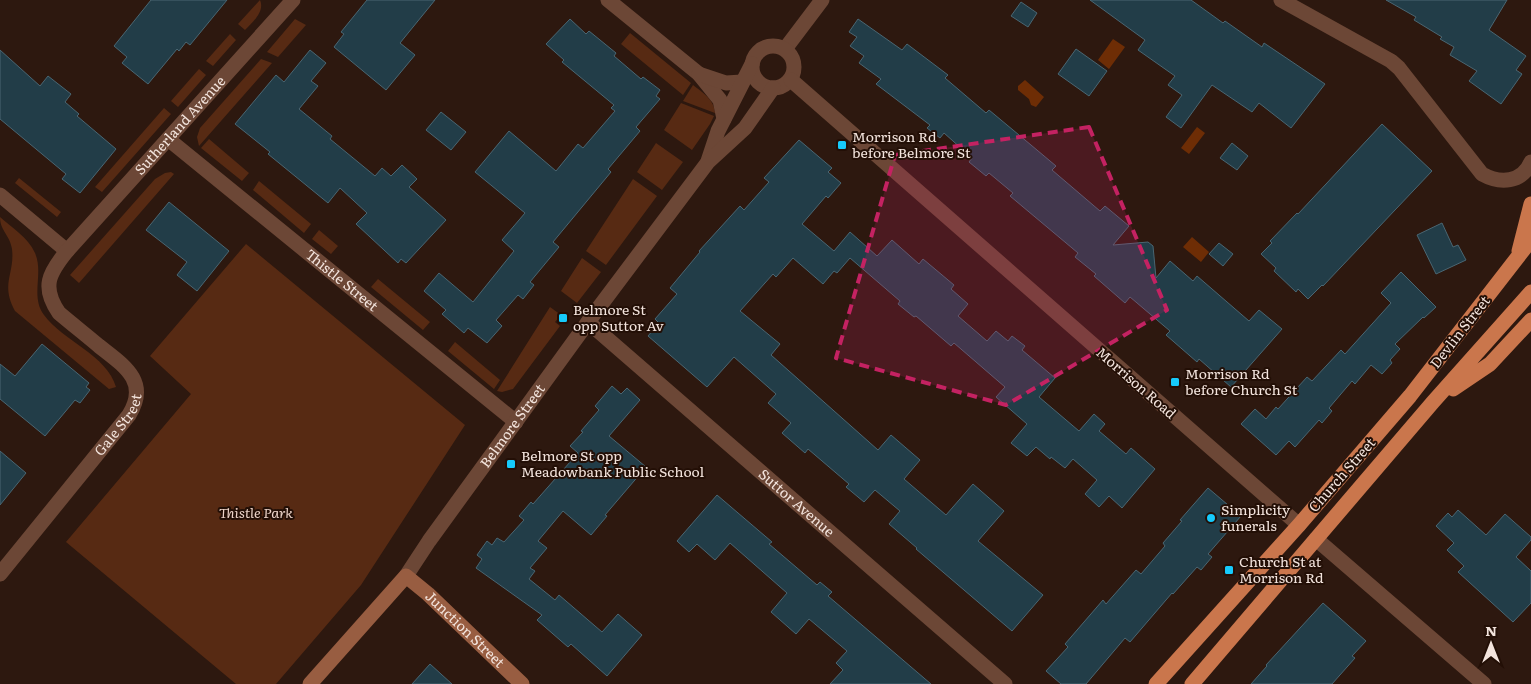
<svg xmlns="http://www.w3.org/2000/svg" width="1531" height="684" viewBox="0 0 1531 684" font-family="Literata,serif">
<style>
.green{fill:#572a13}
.water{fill:#6e2d05}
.building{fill:#223d48;stroke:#4a6672}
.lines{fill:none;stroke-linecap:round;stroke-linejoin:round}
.minor{stroke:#6c4736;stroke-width:15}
.tertiary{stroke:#6c4736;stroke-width:15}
.secondary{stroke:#985d41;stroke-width:15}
.trunk{stroke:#ca764c;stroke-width:15}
.marked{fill:#c42262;fill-opacity:0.2;stroke:#c42262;stroke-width:4;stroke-dasharray:10 6;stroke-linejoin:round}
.poi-dot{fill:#16cafb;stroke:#230f06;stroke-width:2}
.labels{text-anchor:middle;stroke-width:4;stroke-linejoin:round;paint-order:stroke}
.street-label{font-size:14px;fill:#f3e4dd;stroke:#230f06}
.poi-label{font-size:14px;fill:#f3e4dd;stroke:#230f06;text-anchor:start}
.park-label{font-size:14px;font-style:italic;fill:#edd4c9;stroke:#230f06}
</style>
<rect width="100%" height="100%" fill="#2d180f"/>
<path class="green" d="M260,0C265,11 253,22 245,30L238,24Z
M295,19L306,25L278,57L267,52Z
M630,33L691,83L683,95L621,44Z
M230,34L236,40L213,66L206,61Z
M261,59L272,63L199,146L197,137L200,128Z
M199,69L206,75L178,107L171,101Z
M693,85C703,93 714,99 715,113L683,101Z
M681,103L714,116L710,124L692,150L664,130Z
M164,108L171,114L102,192L95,187Z
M209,139L249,173L242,181L201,148Z
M656,143L683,162L662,190L637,172Z
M171,172L174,174L79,283L70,275L155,179L165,173Z
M19,178L61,212L57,217L15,183Z
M633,179L657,196L606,265L586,251Z
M259,181L311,224L304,233L253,190Z
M0,217C12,228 28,237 35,253C44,274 30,296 44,315C63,341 107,355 116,387L109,389L15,311C0,284 15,274 12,249C10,235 0,231 0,217Z
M319,230L338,246L331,254L312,239Z
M246,244L465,425L361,585L276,684H236L66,542L191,394L150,356Z
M582,258L601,272L577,303L561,291Z
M378,279L430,322L423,330L371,287Z
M550,307L561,315L555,322L560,326L513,389L502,392L497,391Z
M455,342L500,380L494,389L448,351Z"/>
<path class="water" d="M1113,39L1125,47L1109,69L1098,60Z
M1025,80L1044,97L1036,107L1031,105L1029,99L1018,90V86Z
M1197,127L1205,133L1189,154L1181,148Z
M1192,237L1209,252L1201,262L1183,247Z"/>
<path class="building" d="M151,0H227L190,45L186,42L179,51L177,49L148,84L122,63L127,57L114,46Z
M367,0H435L400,43L415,55L386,90L334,47L344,34L341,32Z
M1090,0H1191L1223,23L1225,21L1262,47L1264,43L1325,84L1291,128L1259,103L1252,112L1212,85L1181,128L1166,117L1182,95L1168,85L1175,76L1138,50L1145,40Z
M1386,0H1507L1489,30L1526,56L1516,70L1522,74L1501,104L1469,81L1477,71L1450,55L1454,47L1440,39L1442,37L1414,20L1416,17Z
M1021,2L1037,13L1028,27L1011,16Z
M570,19L586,34L589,31L616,53L614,56L641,79L643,77L660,90L656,96L660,99L636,127L640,131L608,169L611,172L553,242L559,247L530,282L534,285L523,299L518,295L496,320L502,326L487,343L468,328L464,333L442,314L446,310L424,291L439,273L473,302L514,251L502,240L525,213L475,172L509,131L556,171L578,144L583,148L615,111L611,108L614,105L562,62L564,60L546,44Z
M858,19L902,50L907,44L948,75L945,78L986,113L989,110L1031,145L1056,166L1052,170L1100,211L1105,206L1129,226L1113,245L1148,242L1153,246L1156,278L1170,261L1193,281L1197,276L1249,321L1259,310L1282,329L1231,387L1199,359L1197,362L1166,335L1170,331L1130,297L1125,303L1094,276L1096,274L1075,257L1078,253L1010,196L1013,193L989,173L986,176L969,162L972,158L944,133L940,138L927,128L930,125L876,84L881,79L859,63L864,56L850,46L857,37L849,32Z
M1076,49L1107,71L1089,96L1058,74Z
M0,50L40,86L48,76L71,94L65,102L79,114L77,116L116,149L80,193L62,179L66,174L0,119Z
M310,50L326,63L311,81L318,86L299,109L332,136L330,139L375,176L382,168L391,176L402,165L417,179L409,187L446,220L406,263L401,259L398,263L356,224L367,213L340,188L328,203L268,154L270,152L235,124L276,75L284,82Z
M441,112L466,132L451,150L426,130Z
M1382,124L1432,171L1323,286L1322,285L1308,299L1298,289L1296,292L1274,271L1276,268L1261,254L1272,243L1270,241L1297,213L1298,214Z
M799,140L832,168L828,172L841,183L828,198L826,196L802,224L834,251L850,232L877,256L892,240L919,264L923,259L954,285L951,289L968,304L958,316L987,341L996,331L1008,341L1012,336L1025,346L1022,350L1055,378L1039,397L1079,431L1094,414L1105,424L1099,431L1126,454L1131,448L1155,469L1122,508L1109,496L1099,507L1085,494L1097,480L1073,459L1065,468L1051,457L1050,459L1036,447L1027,456L1011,443L1027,424L996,397L1005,387L954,343L951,346L916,316L914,317L898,304L900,301L850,258L837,273L834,271L823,284L793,258L776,277L773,274L740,311L780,344L771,355L878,450L891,435L920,460L904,479L946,515L973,484L1004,511L978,541L1043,595L1012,631L916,549L917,548L889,524L900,511L875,490L864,502L846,487L849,484L808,449L805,453L782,433L791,423L768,403L776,394L734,357L707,387L648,336L659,323L655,319L677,294L670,288L700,252L699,251L740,206L744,210L769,182L764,178Z
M1232,143L1248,156L1237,170L1220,158Z
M169,202L229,251L197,291L177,275L187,262L146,230Z
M1442,223L1453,247L1458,245L1466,260L1436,274L1417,235Z
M1219,243L1233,254L1223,266L1209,254Z
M1401,272L1436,307L1424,318L1423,317L1395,344L1400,349L1390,360L1392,363L1382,374L1371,365L1355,384L1352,381L1329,408L1332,411L1322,423L1319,420L1295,447L1289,441L1276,455L1241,424L1255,409L1266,419L1276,407L1278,409L1307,377L1312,381L1341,350L1345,354L1391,303L1381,293Z
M42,344L89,383L86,387L90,390L80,403L75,400L45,436L0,399V364L15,376Z
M612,386L621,394L627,388L640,400L609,436L646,467L605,515L607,516L591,535L563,511L538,541L547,548L530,568L535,571L529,579L555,600L559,595L602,632L618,614L642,635L607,676L571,644L568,647L537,620L542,615L476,568L482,559L477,555L487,541L492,545L497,538L504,542L524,520L519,516L531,502L533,504L578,453L570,446L583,432L581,431L599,410L595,406Z
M0,451L26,473L0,505Z
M1208,488L1241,516L1208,554L1212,557L1201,570L1197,567L1173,594L1172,593L1130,642L1125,638L1086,684H1061L1046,671L1068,647L1065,644L1103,600L1106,604L1136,570L1141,574L1165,546L1163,543L1182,521L1180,520Z
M717,495L772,542L769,544L817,585L820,582L832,592L828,596L931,684H830L843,670L836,663L847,651L809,619L796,634L771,612L787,593L730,543L715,560L697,544L689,552L677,541Z
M1458,510L1486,535L1505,514L1531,537V540L1516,557L1531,571V603L1513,622L1458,572L1464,566L1447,550L1454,543L1436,526L1448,513L1452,517Z
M1323,603L1366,641L1352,656L1355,658L1332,684H1251L1267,666L1266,665Z
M430,664L452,684H412Z"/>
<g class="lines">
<g class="minor">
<path d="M608,0L699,74L720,100L724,119"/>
<path d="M1281,0L1391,61L1399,68L1482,174C1500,184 1522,183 1531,162"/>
<path d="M785,49L822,0"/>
<path d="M699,74L726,83L742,82"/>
<path id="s1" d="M168,139L516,422"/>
<path d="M0,195L67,251"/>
<path id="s2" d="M588,322L1005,684"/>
<path id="s3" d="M0,574L129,415C150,381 123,365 99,346C86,335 72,324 59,313C41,287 49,273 67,251L293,0"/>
</g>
<g class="tertiary">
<circle cx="773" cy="67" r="21"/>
<path d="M791,80L1299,525"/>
<path d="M708,161L718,131L752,64"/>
<path d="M1316,539L1484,684"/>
<path id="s4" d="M406,576L429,541L588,322L708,162L745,128L773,88"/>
</g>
<path class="secondary" id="s5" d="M310,684L406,576L428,594L522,684"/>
<path class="trunk" d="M1519,251L1531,204
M1453,389L1490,364L1531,320
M1156,684L1299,525L1410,396L1531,240
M1192,684L1433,402L1531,292"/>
</g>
<path class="marked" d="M1089,127L1167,310L1006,405L836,358L895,155Z"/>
<g class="poi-dot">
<rect x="837" y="140" width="10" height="10" rx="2.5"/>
<rect x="558" y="313" width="10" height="10" rx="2.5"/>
<rect x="1170" y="377" width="10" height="10" rx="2.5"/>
<rect x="506" y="459" width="10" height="10" rx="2.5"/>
<circle cx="1211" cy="518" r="5"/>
<rect x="1224" y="565" width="10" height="10" rx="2.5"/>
</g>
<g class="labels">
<g class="street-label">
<text dy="5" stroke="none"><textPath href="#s3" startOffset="581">Sutherland Avenue</textPath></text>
<text dy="5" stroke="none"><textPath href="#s1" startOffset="224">Thistle Street</textPath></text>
<text transform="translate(1460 332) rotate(-52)" y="5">Devlin Street</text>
<text transform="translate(1136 383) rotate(41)" y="5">Morrison Road</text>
<text dy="5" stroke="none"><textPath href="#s3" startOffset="191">Gale Street</textPath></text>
<text dy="5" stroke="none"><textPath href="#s4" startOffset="184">Belmore Street</textPath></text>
<text transform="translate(1342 475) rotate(-49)" y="5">Church Street</text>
<text dy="5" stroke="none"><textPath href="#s2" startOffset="276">Suttor Avenue</textPath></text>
<text dy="5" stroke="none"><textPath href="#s5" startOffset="224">Junction Street</textPath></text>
</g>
<g class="poi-label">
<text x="852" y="142">Morrison Rd<tspan x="852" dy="16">before Belmore St</tspan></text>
<text x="573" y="315">Belmore St<tspan x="573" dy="16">opp Suttor Av</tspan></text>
<text x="1185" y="379">Morrison Rd<tspan x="1185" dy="16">before Church St</tspan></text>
<text x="521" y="461">Belmore St opp<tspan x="521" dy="16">Meadowbank Public School</tspan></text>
<text x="1221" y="515">Simplicity<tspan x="1221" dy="16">funerals</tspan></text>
<text x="1239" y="567">Church St at<tspan x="1239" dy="16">Morrison Rd</tspan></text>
</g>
<g class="park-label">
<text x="256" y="518">Thistle Park</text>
</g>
</g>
<g transform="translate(1491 644)" stroke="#230f06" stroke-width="4" paint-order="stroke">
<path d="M0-4L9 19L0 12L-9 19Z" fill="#f3e4dd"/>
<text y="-8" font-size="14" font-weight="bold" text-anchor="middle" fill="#f3e4dd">N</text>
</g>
</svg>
